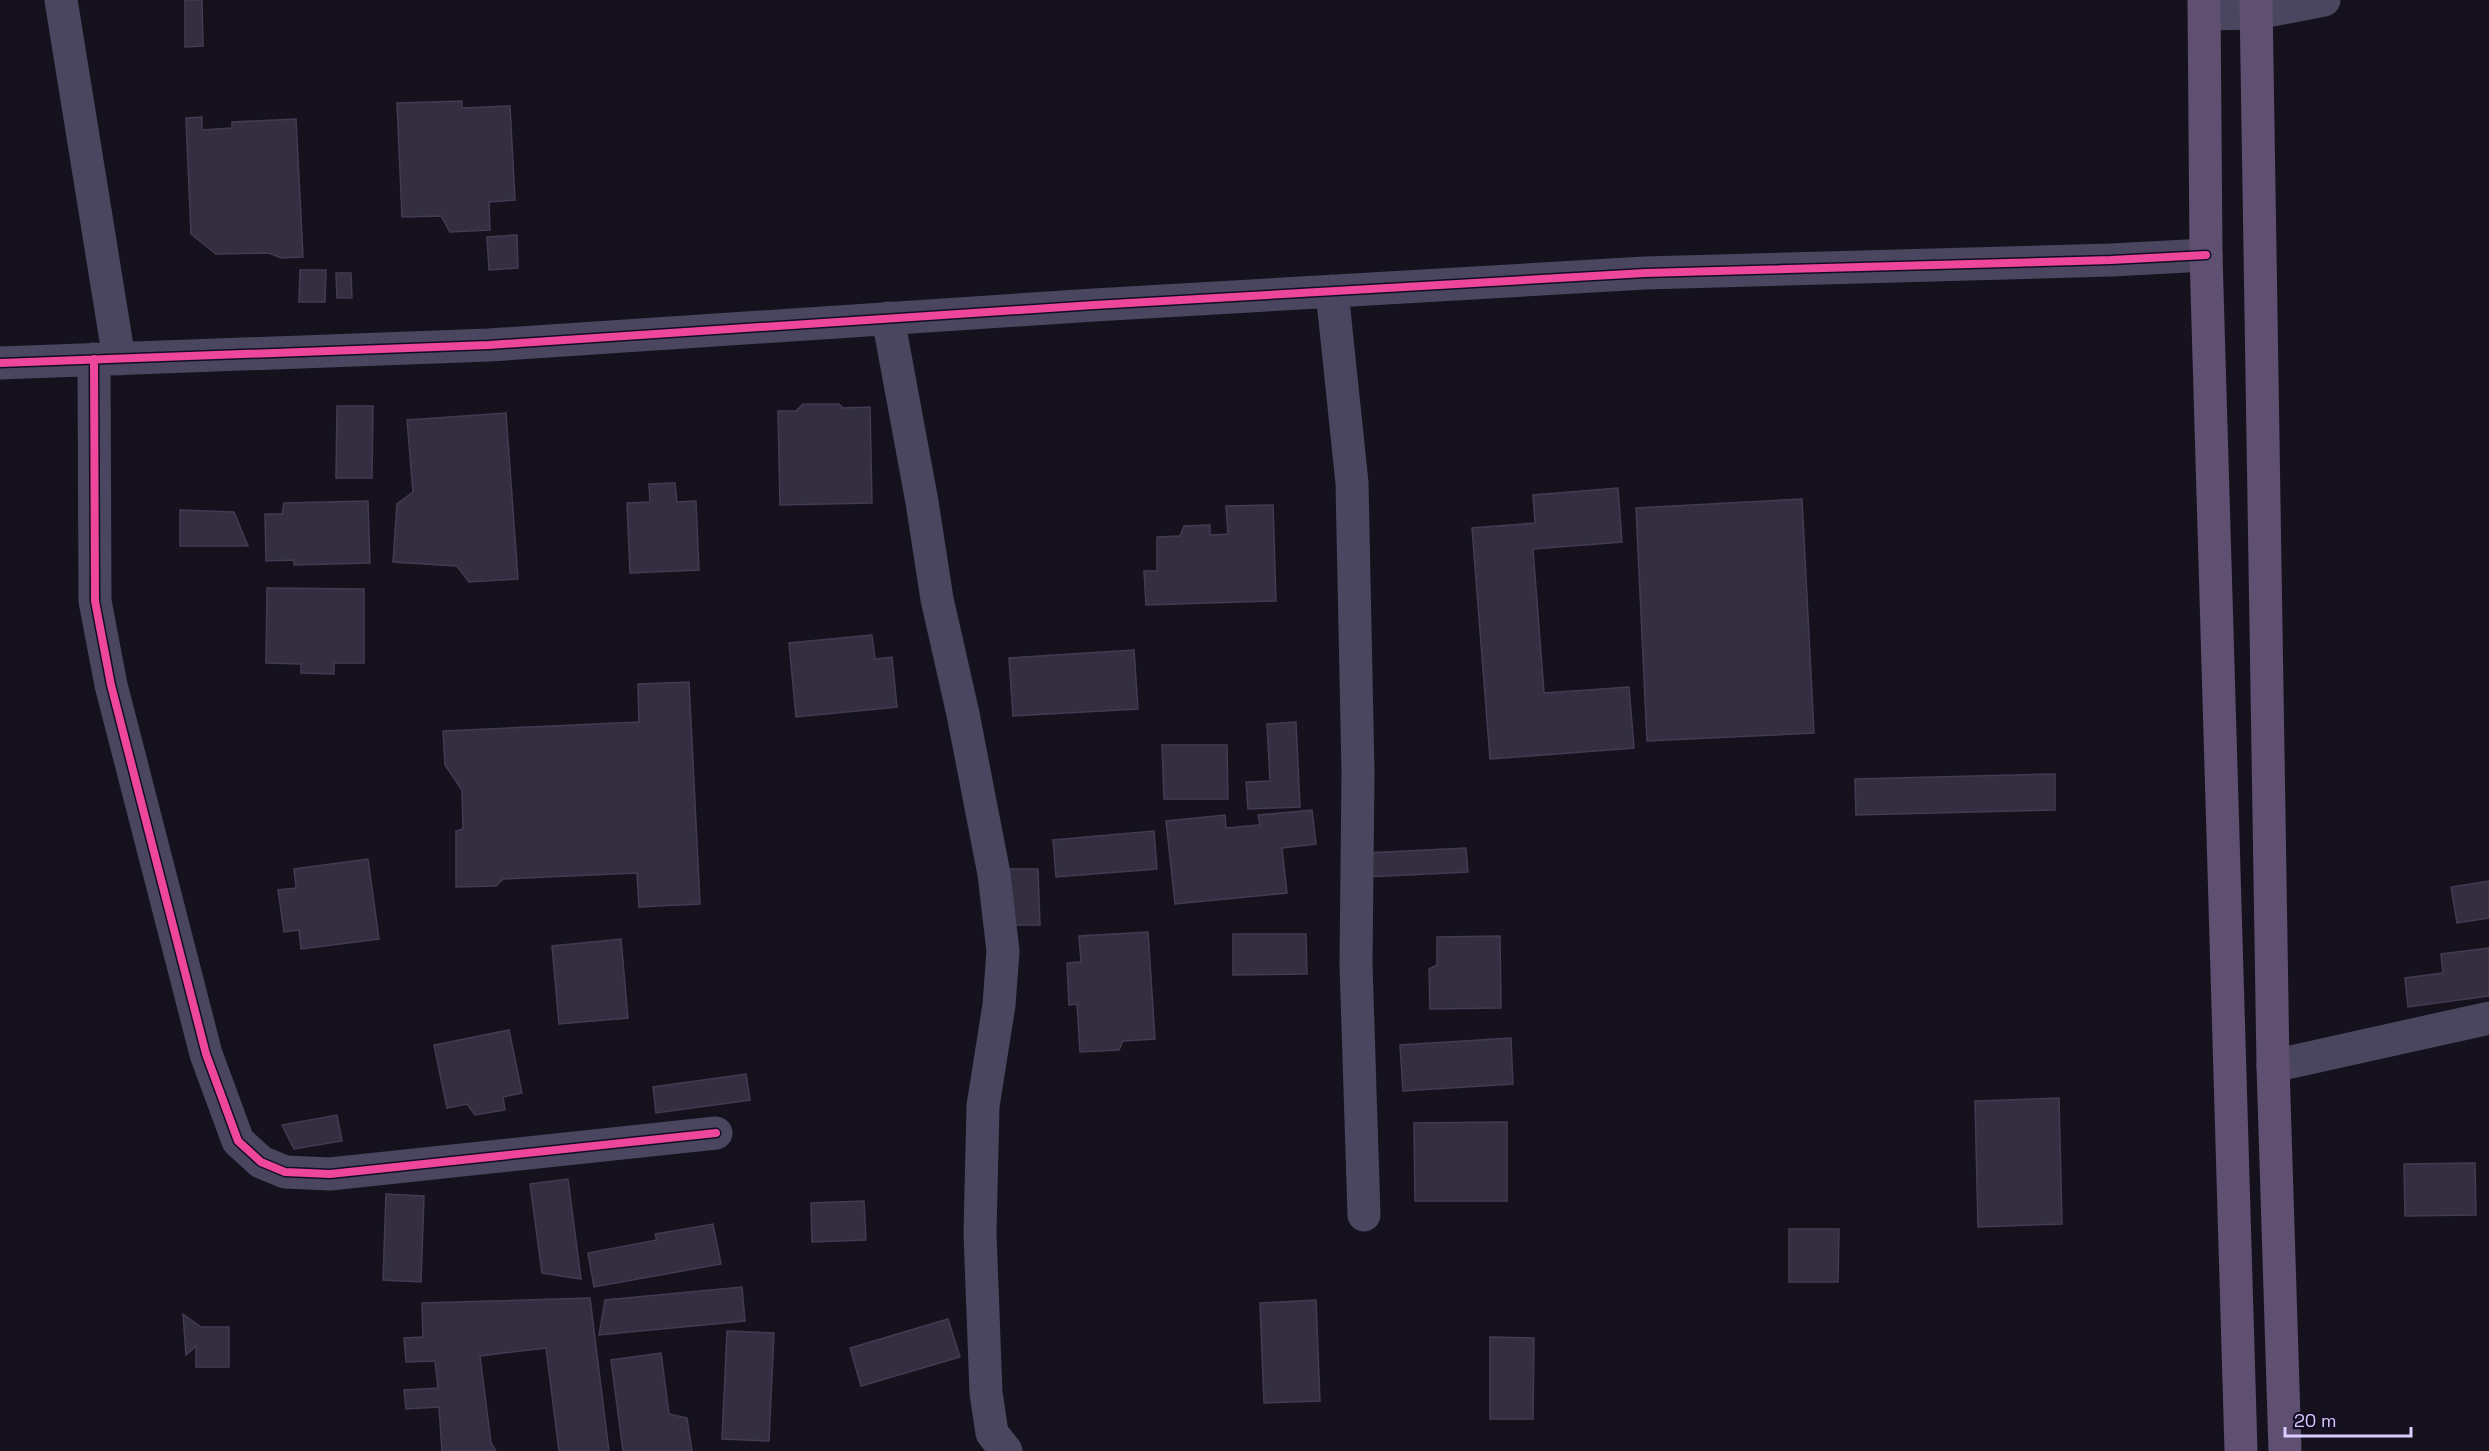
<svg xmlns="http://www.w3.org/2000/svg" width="2489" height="1451" viewBox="0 0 2489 1451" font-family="'Space Grotesk',sans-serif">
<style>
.building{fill:#332f40;stroke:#423b52;stroke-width:1.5}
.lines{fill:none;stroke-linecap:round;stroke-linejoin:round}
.minor{stroke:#4a465f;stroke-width:33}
.major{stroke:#5f4f70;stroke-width:33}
.cycleway-casing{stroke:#130d23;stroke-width:11}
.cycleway{stroke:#ed469a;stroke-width:8}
</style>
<rect width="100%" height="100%" fill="#15121e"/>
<path class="building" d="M185,0H202L203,46L185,47Z
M462,101V108L510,106L515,200L489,202L490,230L450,232L441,216L402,217L397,103Z
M202,117V130L232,128V122L296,119L303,257L281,258L269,253L216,254L191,234L186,118Z
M517,235L518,268L489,270L487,237Z
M300,270H326L325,302H299Z
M336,273H351L352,298H337Z
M803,404H839L843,408L870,407L872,503L780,505L778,411H796Z
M337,406H373L372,478H336Z
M506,413L518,579L469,582L457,566L393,562L397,504L413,492L407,420Z
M675,483L677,502L696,501L699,570L630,573L627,503L650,502L649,484Z
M1618,488L1622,542L1533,549L1544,693L1629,687L1634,748L1490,759L1472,528L1535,523L1533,495Z
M1802,499L1814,733L1647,741L1636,508Z
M368,501L370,563L294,565V560L266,561L265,514H282L284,503Z
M1273,505L1276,601L1146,605L1144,571H1157V537L1180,536L1184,526L1210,525V535L1228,534L1226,506Z
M180,510L234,512L248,546H180Z
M267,588L364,589V663H334V674L301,673V664L266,663Z
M872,635L875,659L892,657L897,707L796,717L789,643Z
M1134,650L1138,709L1013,716L1009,658Z
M689,682L700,904L639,907L637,873L503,879L496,886L456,887V831L463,829L462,790L445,765L443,731L639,722L638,684Z
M1296,722L1300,807L1248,809L1246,782L1270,781L1267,724Z
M1162,745H1227L1228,799H1164Z
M2055,774V810L1856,815L1855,779Z
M1312,810L1316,844L1282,848L1287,893L1175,904L1166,821L1225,815L1226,828L1260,825L1258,815Z
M1154,831L1157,869L1056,877L1053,840Z
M1466,848L1468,872L1366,877L1365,853Z
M368,859L379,939L301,949L299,930L284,932L278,890L296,888L294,869Z
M1002,869H1038L1040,925H1004Z
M2489,881V918L2457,923L2451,887Z
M1148,932L1155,1039L1123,1041L1119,1050L1080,1052L1077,1004L1069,1005L1067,963L1081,962L1079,936Z
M1233,934H1306L1307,974L1233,975Z
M1500,936L1501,1008L1430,1009L1429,969L1437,965V937Z
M621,939L628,1018L559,1024L552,946Z
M2489,948V996L2408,1007L2405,978L2443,973L2441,954Z
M509,1030L522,1093L503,1097L505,1110L475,1115L467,1104L447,1108L434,1045Z
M1511,1038L1513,1084L1403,1091L1400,1045Z
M746,1074L750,1100L656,1113L653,1087Z
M2059,1098L2062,1224L1978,1227L1975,1101Z
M337,1115L342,1141L294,1149L282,1125Z
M1507,1122V1201H1415L1414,1123Z
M2475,1163L2476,1215L2405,1216L2404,1164Z
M568,1179L581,1279L542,1273L530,1184Z
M386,1194L424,1196L421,1282L383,1280Z
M864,1201L866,1240L812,1242L811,1203Z
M713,1224L721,1264L594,1287L588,1253L657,1240L655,1234Z
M1789,1229H1839L1838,1282H1789Z
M742,1287L745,1321L599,1335L605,1300Z
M590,1298L609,1451H559L546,1348L480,1356L491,1443L496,1451H442L439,1407L406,1409L404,1390L438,1388L435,1361L406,1362L404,1338L423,1337L422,1303Z
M1316,1300L1320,1401L1264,1403L1260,1303Z
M183,1314L201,1327H229V1367H196V1346L186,1355Z
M948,1319L960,1357L861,1386L850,1348Z
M727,1331L774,1333L769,1441L722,1439Z
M1490,1337L1534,1338L1533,1419H1490Z
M661,1353L669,1414L687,1418L692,1451H623L611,1360Z"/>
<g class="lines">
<path class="minor" d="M61,0L119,359
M2205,14L2257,13L2324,0
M1332,291L1352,483L1358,773L1356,964L1364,1215
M888,318L922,502L937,599L963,714L994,874L1003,951L999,1005L983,1106L980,1233L986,1393L992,1433L1006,1451
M94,359L95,601L111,685L206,1054L238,1141L261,1162L285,1172L330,1174L716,1133
M0,363L489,345L1094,305L1645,273L2111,260L2206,255
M2273,1066L2489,1018"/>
<path class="major" d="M2204,0L2206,255L2241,1451
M2256,0L2273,1066L2285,1451"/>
<defs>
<path id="cycleway" d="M94,359L95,601L111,685L206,1054L238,1141L261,1162L285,1172L330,1174L716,1133
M0,363L489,345L1094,305L1645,273L2111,260L2206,255"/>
</defs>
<use href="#cycleway" class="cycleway-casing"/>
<use href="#cycleway" class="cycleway"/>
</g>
<path d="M2285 1427v9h126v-9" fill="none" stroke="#d9ceff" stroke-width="3"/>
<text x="2294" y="1427" font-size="18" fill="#d9ceff" stroke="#130d23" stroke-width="4.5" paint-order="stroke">20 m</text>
</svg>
